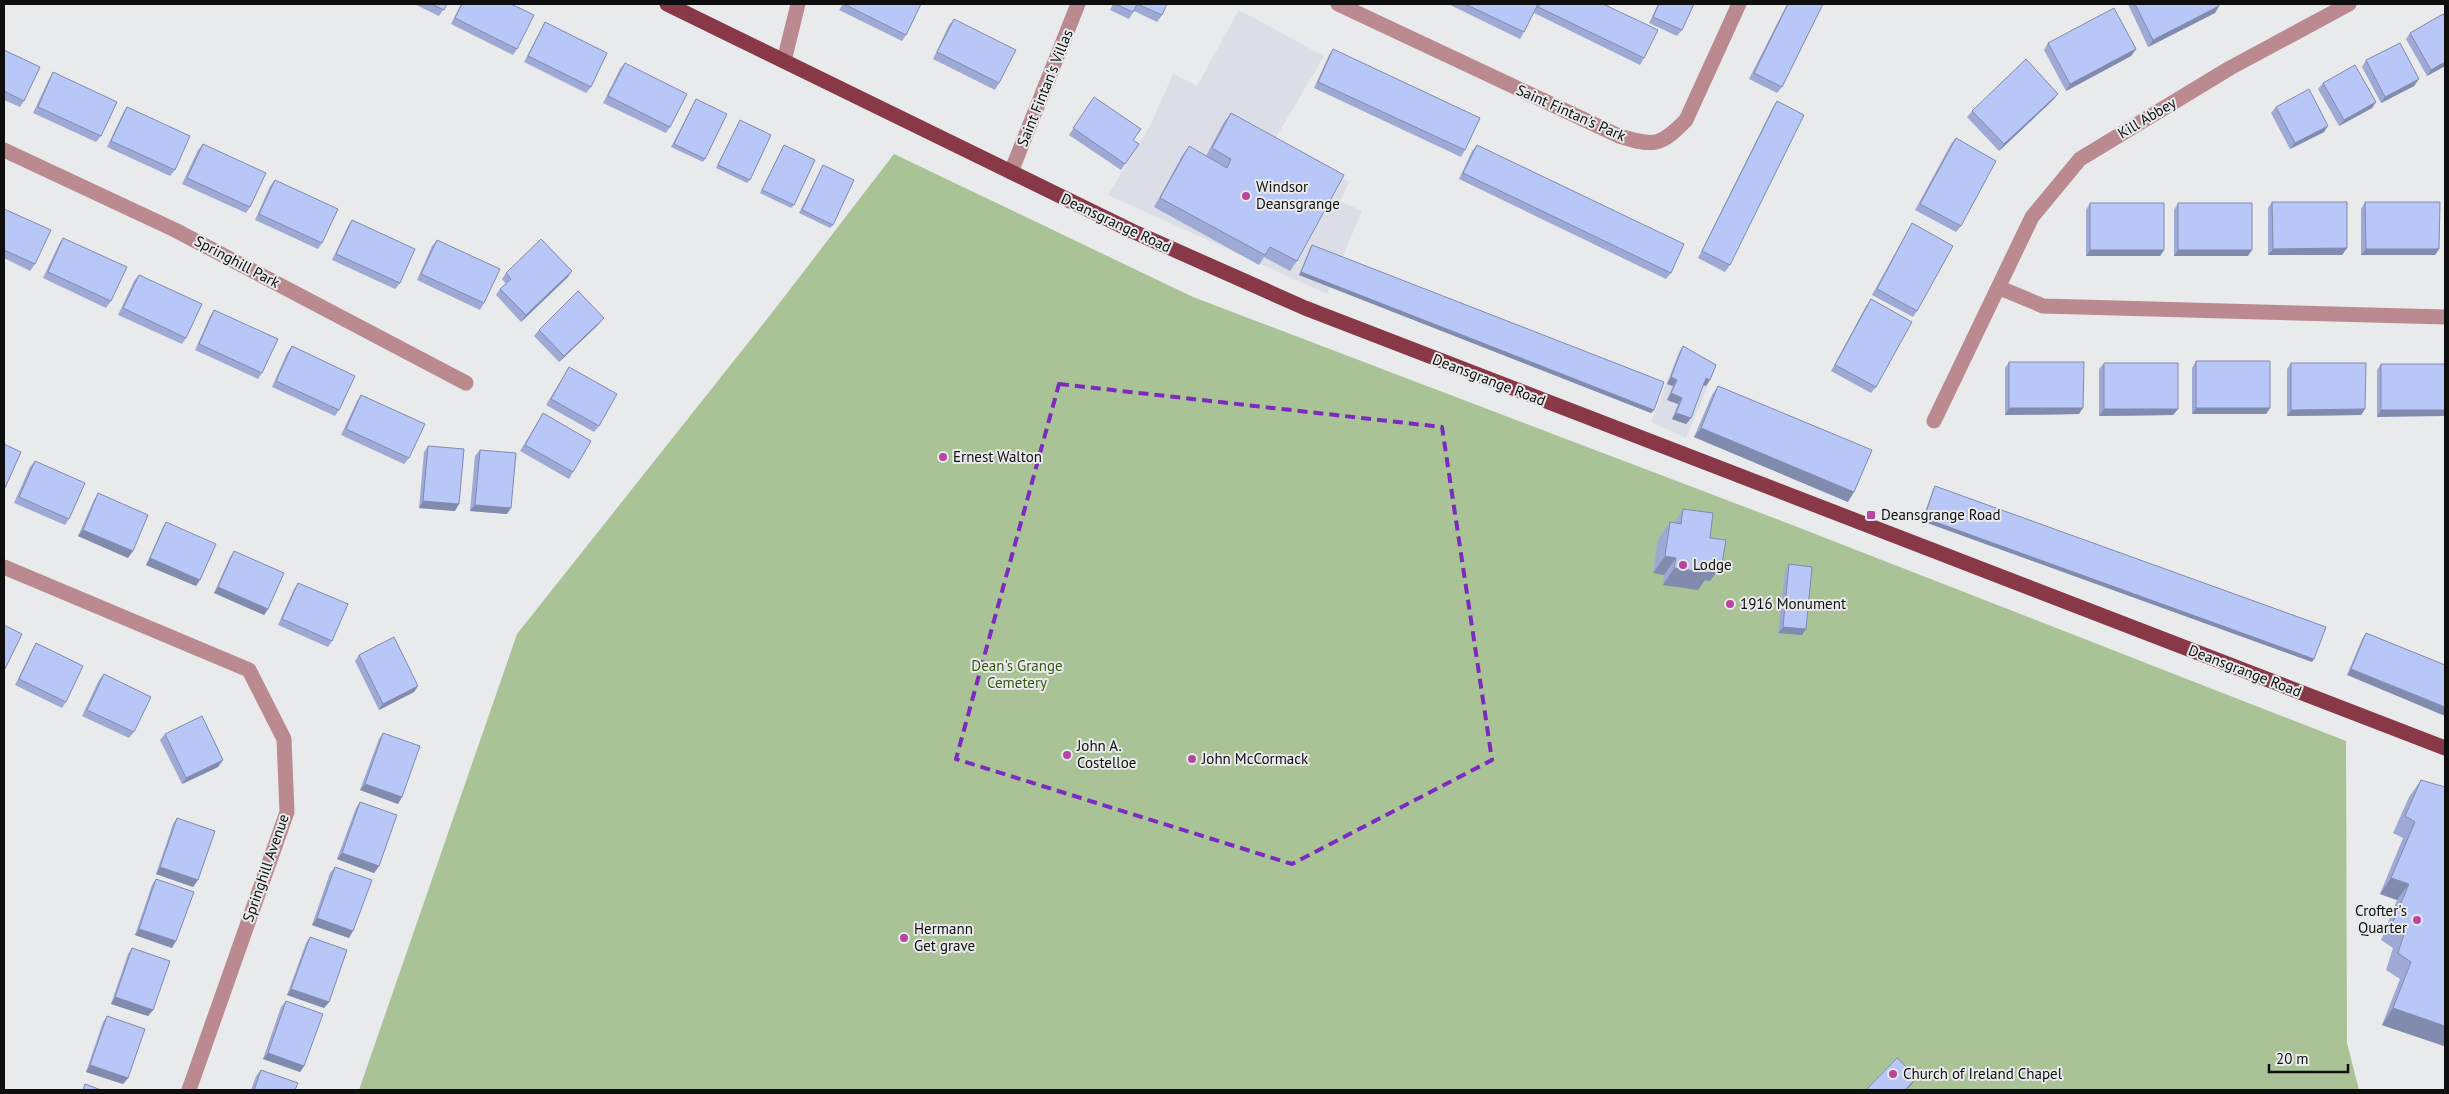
<svg xmlns="http://www.w3.org/2000/svg" width="2449" height="1094" viewBox="0 0 2449 1094" font-family="'PT Sans',sans-serif">
<style>
.built{fill:#dbdee6}
.green{fill:#a9c396}
.lines{fill:none;stroke-linecap:round;stroke-linejoin:round}
.minor{stroke:#ba8a90;stroke-width:15}
.major{stroke:#893848;stroke-width:15}
.wall{fill:#9eaad5}
.shaded-wall{fill:#818bae}
.building{fill:#b8c6f8;stroke:#818bae}
.marked{fill:none;stroke:#7b2cbf;stroke-width:4;stroke-dasharray:10 6;stroke-linejoin:round}
.poi-dot{fill:#b8459f;stroke:#e9eaeb;stroke-width:2}
.labels{text-anchor:middle;stroke-width:4;stroke-linejoin:round;paint-order:stroke}
.street-label{font-size:15px;fill:#0e0e0e;stroke:#e9eaeb}
.poi-label{font-size:15px;fill:#0e0e0e;stroke:#e9eaeb;text-anchor:start}
.park-label{font-size:15px;fill:#365713;stroke:#e9eaeb}
</style>
<rect width="100%" height="100%" fill="#e9eaeb"/>
<path class="built" d="M1239,10L1324,56L1274,141L1349,182L1340,201L1362,211L1327,294L1108,195L1151,124L1173,74L1197,86Z
M1681,346L1717,364L1686,438L1651,422Z"/>
<path class="green" d="M894,154L1193,297L1774,518L2346,741L2347,1043L2359,1090H359L517,634L771,314Z"/>
<g class="lines">
<path class="minor" d="M1338,4L1619,136C1654,147 1661,146 1686,120L1739,4
M784,61L798,4
M4,150L175,230L466,383
M1011,172L1078,4
M2000,288L2043,306L2445,317
M1934,421L2032,217L2080,159L2230,68L2349,4
M4,567L249,670L284,739L287,812L189,1090"/>
<path class="major" d="M667,4L1132,231L1305,308L2445,748"/>
</g>
<path class="wall" d="M414,4H447L439,16Z
M461,4H511L517,49L513,55L451,24Z
M843,4H921L906,35L902,41L839,10Z
M1113,4H1167L1162,15L1157,22L1134,11L1129,19L1110,10Z
M1448,4H1538L1524,32L1520,39Z
M1538,4H1603L1644,58L1640,65L1534,13Z
M1658,4H1694L1682,30L1677,36L1649,23Z
M1787,4H1823L1782,87L1777,93L1749,79Z
M2128,4H2218L2219,6L2215,13L2148,47Z
M954,19L999,83L995,90L933,59L949,25Z
M545,22L591,87L586,93L524,62L541,29Z
M2410,33L2445,66L2427,76L2406,39Z
M2048,43L2136,49L2131,56L2066,91L2044,50Z
M1333,49L1465,150L1461,157L1314,88L1329,55Z
M4,50L24,101L20,107L4,100Z
M2366,60L2414,86L2381,103L2362,67Z
M625,63L670,127L666,133L603,103L620,69Z
M53,72L101,136L96,142L33,113L49,79Z
M2323,83L2376,102L2372,108L2339,126L2318,89Z
M2058,94L2053,100L1999,151L1967,117L1972,111Z
M1094,97L1133,140L1139,144L1121,170L1069,135Z
M696,99L705,159L703,162L671,147Z
M1777,101L1730,265L1725,272L1698,258L1773,107Z
M127,107L175,170L170,176L107,147L123,113Z
M2276,107L2324,132L2290,149L2271,113Z
M1231,113L1297,261L1290,271L1264,257L1259,265L1154,207L1182,156L1189,146L1206,156L1224,122Z
M740,120L750,180L747,183L716,168Z
M1956,138L1961,226L1956,232L1915,210L1951,144Z
M203,144L250,207L246,213L182,184L198,150Z
M784,145L794,205L791,208L760,193Z
M1477,145L1671,273L1666,279L1459,179L1472,151Z
M823,165L833,225L830,228L799,213Z
M275,180L322,243L318,249L255,220L270,186Z
M2272,202L2347,248L2342,255H2268V208Z
M2365,202L2439,249L2435,255H2361V209Z
M2090,203L2164,250L2160,256H2086V210Z
M2178,203L2248,256H2174V210Z
M4,209L35,264L30,271L4,258Z
M352,220L400,283L395,289L332,260L348,226Z
M1912,223L1917,311L1913,317L1872,295L1908,230Z
M63,238L111,301L106,308L43,278L59,244Z
M437,240L484,303L480,310L417,280L432,246Z
M1312,245L1654,410L1651,413L1299,275L1310,248Z
M506,273L568,277L521,322L496,295L500,289L506,284L502,279Z
M139,275L186,338L182,344L118,315L134,281Z
M1871,299L1876,387L1871,393L1831,371L1866,306Z
M214,310L262,373L258,379L195,350L210,316Z
M599,324L559,362L534,336L539,330Z
M292,346L339,410L335,416L272,387L287,353Z
M1683,346L1706,386L1703,385L1691,418L1686,424L1672,419L1678,404L1667,400L1673,386L1667,384L1679,353Z
M2196,361L2270,408L2266,414H2192V368Z
M2009,362L2079,414L2005,415V368Z
M2104,363L2178,409L2173,415L2099,416V369Z
M2291,363L2365,409L2361,415L2287,416V369Z
M2381,364H2445L2377,417V370Z
M569,367L599,426L594,432L546,405Z
M1718,386L1848,502L1694,437L1712,395Z
M361,395L409,458L404,464L341,435L357,401Z
M543,413L573,472L569,479L520,451Z
M428,446L455,511L419,508L424,452Z
M480,450L507,514L470,511L475,456Z
M35,461L69,519L65,525L14,503L30,467Z
M1935,486L2312,662L1922,521L1933,489Z
M98,493L128,558L78,536L94,500Z
M1683,509L1710,538L1722,564L1710,581L1705,580L1698,590L1663,585L1664,575L1653,573L1658,539L1670,522L1674,523Z
M166,522L196,586L146,565L162,529Z
M234,551L268,609L264,615L214,593L230,557Z
M1789,564L1802,635L1778,633L1785,570Z
M298,583L332,641L328,647L278,625L294,589Z
M2366,633L2445,665L2347,675L2362,639Z
M36,643L66,702L62,708L15,685L32,650Z
M359,655L418,686L414,692L379,710L355,661Z
M104,674L134,732L129,738L82,716L99,680Z
M383,733L398,804L360,790L379,739Z
M165,734L218,767L182,784L160,740Z
M2421,780L2444,1046L2382,1025L2400,979L2386,970L2393,948L2381,940L2397,900L2380,894L2403,838L2393,833L2409,797Z
M360,802L379,866L374,873L337,859L356,808Z
M177,818L198,880L193,887L156,874L173,824Z
M335,867L349,938L312,925L330,873Z
M156,879L172,948L135,935L152,885Z
M310,937L329,1002L324,1008L287,995L306,943Z
M132,948L153,1010L148,1016L111,1004L128,954Z
M286,1001L304,1066L300,1072L263,1059L281,1007Z
M107,1016L128,1078L123,1084L86,1072L103,1022Z
M261,1070L295,1090H251L256,1076Z"/>
<path class="shaded-wall" d="M2219,6L2215,13L2148,47L2153,40Z
M2136,49L2131,56L2066,91L2070,84Z
M2445,62V66L2427,76L2431,70Z
M2419,79L2414,86L2381,103L2385,97Z
M2058,94L2053,100L1999,151L2004,144Z
M2376,102L2372,108L2339,126L2344,120Z
M2328,126L2324,132L2290,149L2295,143Z
M2347,248L2342,255H2268L2273,249Z
M2366,249H2439L2435,255H2361Z
M2090,250H2164L2160,256H2086Z
M2178,250H2252L2248,256H2174Z
M572,271L568,277L521,322L526,315Z
M1301,272L1654,410L1651,413L1299,275Z
M604,318L599,324L559,362L564,356Z
M1671,377L1677,380L1673,386L1667,384Z
M1706,378L1710,380L1706,386L1702,385Z
M1671,393L1682,398L1678,404L1667,400Z
M2009,408H2083L2079,414L2005,415Z
M2196,408H2270L2266,414H2192Z
M2104,409H2178L2173,415L2099,416Z
M2365,409L2361,415L2287,416L2291,410Z
M2381,410H2445V416L2377,417Z
M1676,413L1691,418L1686,424L1672,419Z
M1701,428L1854,492L1848,502L1694,437Z
M423,501L459,504L455,511L419,508Z
M475,505L511,508L507,514L470,511Z
M1924,518L2314,659L2312,662L1922,521Z
M83,530L133,551L128,558L78,536Z
M1665,556L1676,558L1664,575L1653,573Z
M150,558L200,580L196,586L146,565Z
M1711,562L1722,564L1710,581L1705,580L1698,590L1663,585L1674,568Z
M218,587L268,609L264,615L214,593Z
M1783,627L1806,629L1802,635L1778,633Z
M2351,669L2445,707V716L2347,675Z
M418,686L414,692L379,710L383,704Z
M223,760L218,767L182,784L186,778Z
M365,784L402,797L398,804L360,790Z
M342,853L379,866L374,873L337,859Z
M160,867L198,880L193,887L156,874Z
M2391,878L2409,884L2397,900L2380,894Z
M317,918L353,931L349,938L312,925Z
M139,929L176,941L172,948L135,935Z
M291,989L329,1002L324,1008L287,995Z
M115,997L153,1010L148,1016L111,1004Z
M2393,1008L2445,1026V1044L2444,1046L2382,1025Z
M268,1053L304,1066L300,1072L263,1059Z
M90,1065L128,1078L123,1084L86,1072Z
M1917,1077L1913,1083L1906,1090H1905Z"/>
<path class="building" d="M431,4H447L444,10Z
M462,4H511L534,15L517,49L455,18Z
M844,4H921L906,35Z
M1115,4H1167L1162,15L1137,4L1133,12Z
M1465,4H1538L1524,32Z
M1540,4H1603L1658,30L1644,58L1538,7Z
M1659,4H1694L1682,30L1653,17Z
M1788,4H1823L1782,87L1754,73Z
M2135,4H2218L2219,6L2153,40Z
M2114,8L2136,49L2070,84L2048,43Z
M2443,14L2445,18V62L2431,70L2410,33Z
M954,19L1016,50L999,83L937,52Z
M545,22L607,53L591,87L528,56Z
M2400,43L2419,79L2385,97L2366,60Z
M1333,49L1480,118L1465,150L1318,82Z
M4,50L40,67L24,101L4,91Z
M2026,59L2058,94L2004,144L1972,111Z
M625,63L687,94L670,127L608,96Z
M2355,65L2376,102L2344,120L2323,83Z
M53,72L117,102L101,136L38,107Z
M2309,89L2328,126L2295,143L2276,107Z
M1094,97L1141,129L1133,140L1139,144L1125,164L1073,128Z
M696,99L727,114L705,159L674,144Z
M1777,101L1804,115L1730,265L1702,251Z
M127,107L190,136L175,170L111,141Z
M1231,113L1344,175L1297,261L1270,247L1265,255L1160,198L1189,146L1227,168L1231,159L1212,148Z
M740,120L771,135L750,180L718,165Z
M1956,138L1996,161L1961,226L1920,204Z
M203,144L266,173L250,207L187,178Z
M784,145L815,160L794,205L762,190Z
M1477,145L1684,244L1671,273L1463,173Z
M823,165L854,180L833,225L802,210Z
M275,180L338,209L322,243L259,214Z
M2272,202H2347V248L2273,249Z
M2365,202H2440L2439,249H2366Z
M2090,203H2164V250H2090Z
M2178,203H2252V250H2178Z
M4,209L51,230L35,264L4,250Z
M352,220L415,249L400,283L336,254Z
M1912,223L1953,246L1917,311L1877,289Z
M63,238L127,267L111,301L48,272Z
M541,239L572,271L526,315L500,289L511,279L506,273Z
M437,240L500,269L484,303L421,274Z
M1312,245L1664,382L1654,410L1301,272Z
M139,275L202,304L186,338L123,308Z
M578,291L604,318L564,356L539,330Z
M1871,299L1912,322L1876,387L1835,365Z
M214,310L278,339L262,373L199,344Z
M292,346L355,376L339,410L276,381Z
M1683,346L1716,365L1710,380L1706,378L1691,418L1676,413L1682,398L1671,393L1677,380L1671,377Z
M2196,361H2270V408H2196Z
M2009,362H2084L2083,408H2009Z
M2104,363H2178V409H2104Z
M2291,363H2366L2365,409L2291,410Z
M2381,364H2445V410H2381Z
M569,367L617,394L599,426L551,399Z
M1718,386L1872,450L1854,492L1701,428Z
M361,395L425,424L409,458L346,429Z
M543,413L591,441L573,472L525,445Z
M4,444L21,452L5,488L4,487Z
M428,446L464,449L459,504L423,501Z
M480,450L516,453L511,508L475,505Z
M35,461L85,483L69,519L19,497Z
M1935,486L2326,627L2314,659L1924,518Z
M98,493L148,515L133,551L83,530Z
M1683,509L1713,513L1710,538L1726,540L1722,564L1711,562L1709,573L1674,568L1676,558L1665,556L1670,522L1681,524Z
M166,522L216,544L200,580L150,558Z
M234,551L284,573L268,609L218,587Z
M1789,564L1812,567L1806,629L1783,627Z
M298,583L348,604L332,641L282,619Z
M4,625L22,634L5,669H4Z
M2366,633L2445,665V707L2351,669Z
M394,637L418,686L383,704L359,655Z
M36,643L83,666L66,702L19,679Z
M104,674L151,697L134,732L87,710Z
M202,716L223,760L186,778L165,734Z
M383,733L420,746L402,797L365,784Z
M2421,780L2445,787V1026L2393,1008L2411,962L2398,953L2405,931L2392,924L2409,884L2391,878L2415,822L2405,816Z
M360,802L397,815L379,866L342,853Z
M177,818L215,831L198,880L160,867Z
M335,867L372,880L353,931L317,918Z
M156,879L194,892L176,941L139,929Z
M310,937L347,950L329,1002L291,989Z
M132,948L170,961L153,1010L115,997Z
M286,1001L323,1014L304,1066L268,1053Z
M107,1016L145,1029L128,1078L90,1065Z
M1897,1058L1917,1077L1905,1090H1866Z
M261,1070L298,1083L295,1090H254Z
M85,1084L101,1090H83Z"/>
<path class="marked" d="M1059,384L1442,427L1492,760L1292,864L956,759Z"/>
<g class="poi-dot">
<circle cx="1246" cy="196" r="5"/>
<circle cx="943" cy="457" r="5"/>
<rect x="1866" y="510" width="10" height="10" rx="2.5"/>
<circle cx="1683" cy="565" r="5"/>
<circle cx="1730" cy="604" r="5"/>
<circle cx="1067" cy="755" r="5"/>
<circle cx="1192" cy="759" r="5"/>
<circle cx="2417" cy="920" r="5"/>
<circle cx="904" cy="938" r="5"/>
<circle cx="1893" cy="1074" r="5"/>
</g>
<g class="labels">
<g class="street-label">
<text transform="translate(1045 88) rotate(-68)" y="5">Saint Fintan's Villas</text>
<text transform="translate(1571 113) rotate(24)" y="5">Saint Fintan's Park</text>
<text transform="translate(2147 118) rotate(-31)" y="5">Kill Abbey</text>
<text transform="translate(1116 223) rotate(25)" y="5">Deansgrange Road</text>
<text transform="translate(237 262) rotate(28)" y="5">Springhill Park</text>
<text transform="translate(1489 380) rotate(21)" y="5">Deansgrange Road</text>
<text transform="translate(2245 671) rotate(21)" y="5">Deansgrange Road</text>
<text transform="translate(266 868) rotate(-71)" y="5">Springhill Avenue</text>
</g>
<g class="poi-label">
<text x="1256" y="192">Windsor<tspan x="1256" dy="17">Deansgrange</tspan></text>
<text x="953" y="462">Ernest Walton</text>
<text x="1881" y="520">Deansgrange Road</text>
<text x="1693" y="570">Lodge</text>
<text x="1740" y="609">1916 Monument</text>
<text x="1077" y="751">John A.<tspan x="1077" dy="17">Costelloe</tspan></text>
<text x="1202" y="764">John McCormack</text>
<text x="2407" y="916" text-anchor="end">Crofter's<tspan x="2407" dy="17">Quarter</tspan></text>
<text x="914" y="934">Hermann<tspan x="914" dy="17">Get grave</tspan></text>
<text x="1903" y="1079">Church of Ireland Chapel</text>
</g>
<g class="park-label">
<text x="1017" y="671">Dean's Grange<tspan x="1017" dy="17">Cemetery</tspan></text>
</g>
</g>
<rect width="2449" height="1094" fill="none" stroke="#0e0e0e" stroke-width="10"/>
<path d="M2269 1064v8h79v-8" fill="none" stroke="#0e0e0e" stroke-width="2.5"/>
<text x="2276" y="1064" font-size="15" fill="#0e0e0e" stroke="#e9eaeb" stroke-width="4" paint-order="stroke">20 m</text>
</svg>
